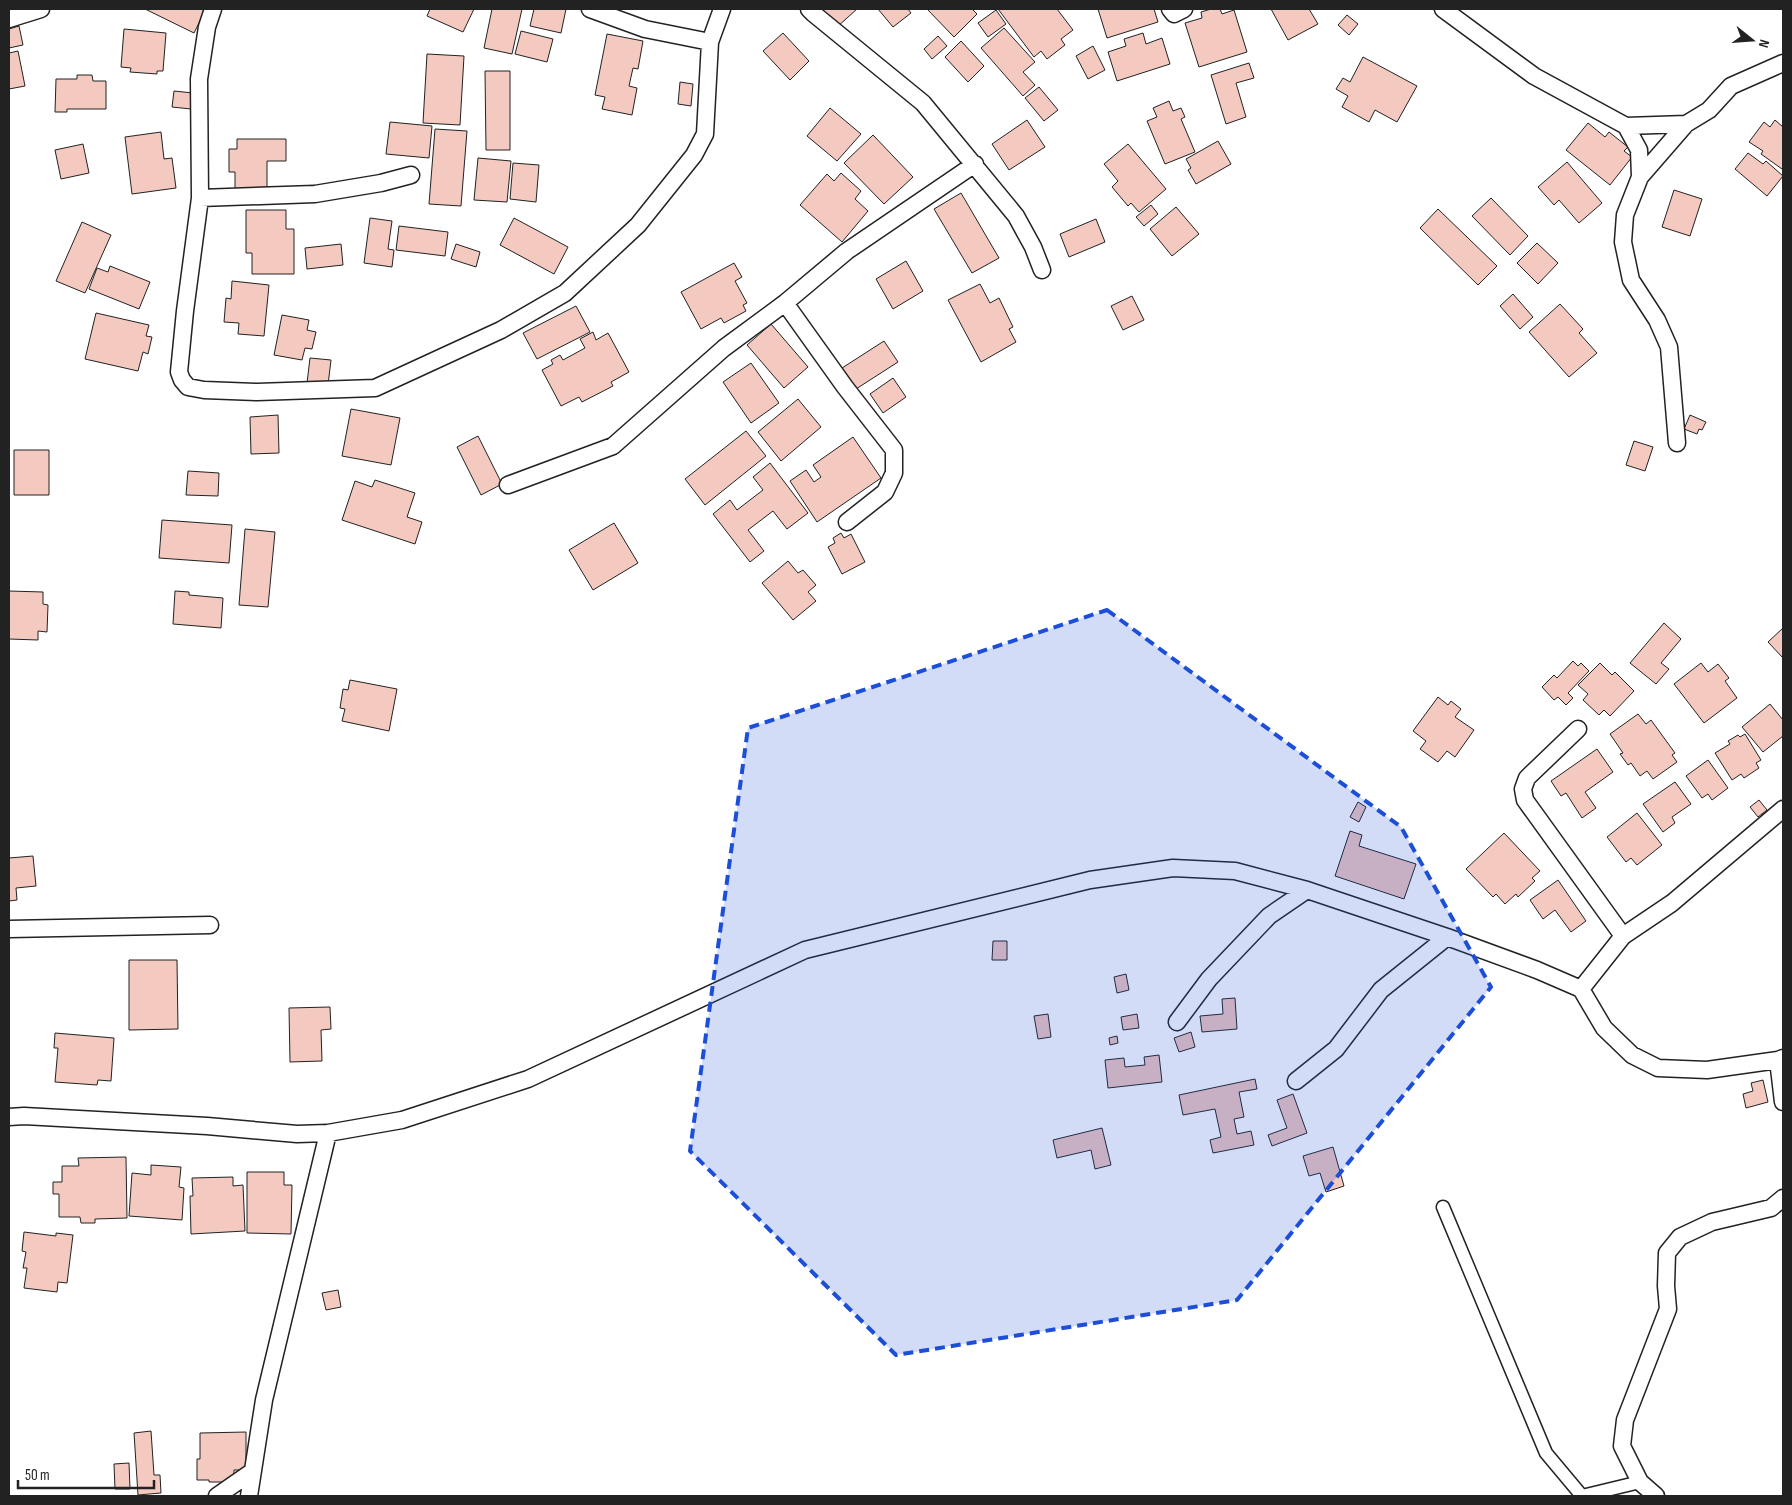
<svg xmlns="http://www.w3.org/2000/svg" width="1792" height="1505" viewBox="0 0 1792 1505" font-family="'Sofia Sans Condensed',sans-serif">
<style>
.building{fill:#f3c9c0;stroke:#222}
.lines{fill:none;stroke-linecap:round;stroke-linejoin:round}
.pedestrian-casing{stroke:#222;stroke-width:15}
.minor-casing{stroke:#222;stroke-width:19}
.pedestrian{stroke:#fff;stroke-width:12}
.minor{stroke:#fff;stroke-width:16}
.marked{fill:#1d4ed8;fill-opacity:0.2;stroke:#1d4ed8;stroke-width:4;stroke-dasharray:10 6;stroke-linejoin:round}
</style>
<rect width="100%" height="100%" fill="#fff"/>
<path class="building" d="M145,9H206L194,33Z
M430,9H474L463,32L427,16Z
M492,9H522L512,54L484,48Z
M534,9H566L561,33L530,26Z
M821,9H857L837,27Z
M878,9H908L911,13L893,27Z
M927,9H972L977,14L954,37Z
M998,9H1057L1073,30L1061,39L1065,45L1047,59L1041,51L1034,57Z
M1098,9H1154L1158,22L1107,38Z
M1211,9H1220L1222,14L1234,10L1247,52L1199,67L1185,23L1202,18L1201,12Z
M1271,9H1309L1318,24L1288,40Z
M996,10L1006,24L988,37L978,23Z
M1347,15L1358,24L1349,35L1338,25Z
M19,26L23,45L9,48V29Z
M1004,28L1035,62L1023,72L1035,85L1023,96L981,48Z
M124,29L166,33L163,71H157V74L130,72L131,68L121,67Z
M521,31L553,39L547,62L515,54Z
M783,33L809,61L790,80L763,51Z
M1143,33L1146,44L1162,38L1170,64L1117,81L1108,52L1126,46L1124,39Z
M607,34L643,41L638,69L633,68L629,86L637,88L632,115L602,109L605,97L595,95Z
M938,36L947,46L932,59L924,49Z
M961,41L984,66L968,82L945,57Z
M1093,46L1105,70L1088,79L1076,56Z
M18,51L25,86L9,89V53Z
M427,54L464,56L460,125L423,123Z
M1363,57L1417,86L1397,122L1375,110L1369,122L1342,107L1348,96L1336,89L1343,78L1350,82Z
M1249,63L1254,78L1236,83L1246,117L1226,124L1211,75Z
M485,71H510V150H486Z
M77,75H92L93,81H106V109H67V112H55L56,79H77Z
M680,82L693,84L691,106L678,104Z
M1039,87L1058,110L1044,121L1025,98Z
M174,91L193,93L191,109L172,107Z
M1169,101L1173,111L1181,108L1185,117L1181,119L1195,152L1165,164L1147,121L1157,117L1153,108Z
M830,108L861,134L837,161L807,136Z
M1027,120L1045,147L1009,170L992,144Z
M1775,120L1783,127V167L1782,169L1761,154L1763,151L1749,142L1764,122L1770,127Z
M390,122L432,126L429,158L386,154Z
M1588,123L1605,137L1609,132L1628,147L1624,151L1632,157L1610,185L1566,150Z
M435,129L467,131L461,206L429,204Z
M161,132L164,159L172,158L176,188L132,194L125,137Z
M873,135L913,177L884,204L844,163Z
M237,139H286V161H267V190H235V172H229V149H237Z
M1218,141L1231,164L1196,184L1188,170L1191,168L1186,159Z
M83,144L89,173L61,179L55,150Z
M1128,144L1166,189L1139,212L1131,203L1128,206L1112,187L1118,181L1104,164Z
M1748,153L1763,164L1766,161L1783,176L1767,196L1735,169Z
M478,158L511,161L507,202L474,200Z
M1567,162L1602,203L1579,223L1559,200L1554,205L1538,187Z
M513,163L539,165L536,202L510,199Z
M841,173L861,191L855,199L868,211L842,242L800,205L827,174L834,181Z
M1674,190L1702,199L1690,236L1662,227Z
M961,193L999,258L972,273L934,209Z
M1491,198L1528,236L1510,255L1472,216Z
M1151,205L1158,214L1144,226L1136,217Z
M1176,207L1199,234L1172,256L1150,229Z
M1438,209L1497,266L1478,285L1420,228Z
M246,210H286V229H294V274H252V253H246Z
M370,218L392,221L388,249L394,250L392,267L364,263Z
M514,218L568,247L554,274L500,245Z
M1096,219L1105,242L1069,257L1060,234Z
M82,222L111,235L85,293L56,281Z
M399,226L448,232L445,256L396,250Z
M1537,243L1558,263L1538,284L1517,263Z
M341,244L343,265L307,269L305,248Z
M456,244L480,252L476,267L451,259Z
M906,261L923,291L893,309L876,279Z
M734,263L742,277L735,281L747,303L743,305L746,311L724,323L721,318L701,329L681,292Z
M110,266L150,282L139,309L89,289L97,268L108,272Z
M232,281L269,285L264,336L238,334L239,323L224,322L226,298L231,299Z
M980,284L990,303L999,298L1013,327L1009,329L1016,342L981,362L948,300Z
M1513,294L1533,317L1520,329L1500,306Z
M1132,296L1144,320L1123,330L1111,306Z
M1560,304L1583,329L1579,333L1597,353L1569,377L1529,332Z
M576,306L590,332L537,359L523,333Z
M96,313L149,325L146,336L152,337L148,354L143,352L138,371L85,359Z
M282,315L309,320L307,330L316,332L312,349L305,348L302,360L274,355Z
M771,324L808,367L784,388L747,345Z
M593,332L596,340L608,333L629,372L611,382L613,386L582,402L579,397L561,406L542,370L553,364L551,360L560,355L563,360L585,348L580,339Z
M884,341L898,362L856,389L842,368Z
M310,358L331,360L328,385L307,383Z
M751,363L779,403L751,423L723,382Z
M893,378L906,397L883,413L870,394Z
M798,399L821,427L781,461L758,432Z
M351,409L400,418L391,465L342,456Z
M278,415L279,453L251,454L250,417Z
M1690,415L1706,422L1702,430L1699,429L1697,434L1684,429Z
M746,431L766,456L705,505L685,479Z
M478,436L502,484L481,495L457,447Z
M853,437L881,478L817,522L790,481L806,470L814,482L821,477L813,465Z
M1634,441L1653,447L1645,471L1626,465Z
M14,450H49V495H14Z
M770,463L808,513L787,529L773,511L748,530L764,551L750,562L713,514L730,500L737,510L763,490L753,477Z
M188,471L219,473L218,496L186,495Z
M375,480L415,493L407,517L422,522L415,544L342,520L355,481L372,487Z
M162,520L232,525L229,563L159,558Z
M614,523L638,563L593,590L569,550Z
M245,529L275,532L268,607L239,605Z
M841,533L844,538L851,534L865,562L842,574L828,547L835,543L833,538Z
M788,561L798,573L803,570L816,585L808,592L816,601L793,620L762,583Z
M9,586V591L43,592V604L48,605L47,632L38,631V640L9,639Z
M175,591L189,592V595L223,598L221,628L173,624Z
M1664,623L1681,639L1661,663L1669,669L1656,684L1630,663Z
M1783,628V658L1768,642Z
M1573,661L1578,666L1581,663L1589,671L1568,693L1573,698L1566,705L1558,697L1554,700L1542,687L1554,675L1557,678Z
M1600,663L1612,675L1615,672L1634,691L1610,716L1604,710L1599,715L1583,700L1588,694L1578,685Z
M1701,663L1708,672L1718,664L1729,678L1725,681L1737,698L1704,723L1674,684Z
M350,680L397,689L389,731L342,721L345,709L340,708L343,689L348,690Z
M1438,697L1448,705L1451,701L1461,709L1455,717L1474,730L1455,757L1447,751L1438,762L1420,749L1426,741L1413,731Z
M1770,704L1783,720V736L1763,752L1742,727Z
M1638,714L1646,724L1651,720L1675,753L1672,755L1677,762L1653,779L1647,771L1640,776L1631,763L1628,765L1620,754L1623,753L1610,734Z
M1745,734L1761,760L1756,763L1759,768L1744,778L1741,774L1732,780L1715,753L1730,744L1728,741L1738,735L1740,737Z
M1597,749L1613,772L1585,792L1596,808L1582,818L1566,793L1561,796L1551,781Z
M1708,760L1728,788L1712,800L1708,794L1702,798L1686,776Z
M1675,782L1691,804L1672,817L1675,823L1663,832L1643,804Z
M1759,800L1767,810L1758,817L1750,807Z
M1358,802L1366,807L1359,822L1350,817Z
M1637,813L1662,845L1637,865L1631,858L1626,862L1607,837Z
M1350,831L1362,835L1359,846L1416,864L1404,899L1335,876Z
M1504,833L1540,871L1532,878L1535,881L1518,897L1516,894L1505,904L1496,894L1493,897L1466,869Z
M33,856L36,886L16,888L17,900L9,901V858Z
M1558,880L1586,921L1571,932L1555,910L1543,919L1530,900Z
M993,941H1007V960H992Z
M129,960H177L178,1029L129,1030Z
M1126,974L1129,990L1117,993L1114,977Z
M1235,998L1237,1029L1202,1032L1200,1016L1223,1014L1222,999Z
M330,1007L331,1029L321,1030L322,1061L290,1062L289,1008Z
M1048,1014L1051,1037L1038,1039L1034,1016Z
M1137,1014L1139,1028L1123,1030L1121,1017Z
M1191,1032L1195,1047L1179,1052L1174,1038Z
M55,1033L114,1038L111,1081L98,1080L97,1085L55,1082L58,1048H54Z
M1117,1036L1118,1043L1110,1045L1109,1038Z
M1159,1055L1162,1082L1108,1088L1105,1060L1124,1058L1125,1067L1145,1065L1144,1057Z
M1255,1079L1257,1089L1239,1092L1244,1117L1234,1119L1237,1134L1251,1131L1254,1145L1213,1153L1210,1140L1221,1137L1215,1109L1183,1115L1179,1095Z
M1763,1080L1768,1102L1746,1108L1743,1094L1753,1091L1751,1083Z
M1293,1094L1307,1133L1272,1146L1268,1135L1287,1128L1277,1100Z
M1102,1128L1111,1165L1095,1169L1091,1150L1057,1158L1053,1140Z
M1333,1147L1344,1186L1326,1192L1320,1173L1309,1176L1303,1156Z
M126,1157L127,1218L95,1219V1223H81L80,1217H59V1194H53V1182H62V1166H79L78,1158Z
M151,1165L181,1167L179,1187L184,1188L182,1220L129,1216L132,1173L151,1175Z
M247,1172H284V1185H292L291,1234L247,1233Z
M233,1177V1186L243,1185L245,1231L191,1234L190,1196H193L192,1178Z
M24,1232L56,1236V1233L73,1235L67,1283L58,1282L57,1292L24,1288L27,1268H23L26,1252L22,1251Z
M338,1290L341,1307L326,1310L322,1293Z
M151,1431L154,1475H160L161,1493L138,1495L134,1433Z
M246,1432V1470H234V1482H209V1480H197V1459H200V1433Z
M129,1463L130,1489H115L114,1464Z"/>
<g class="lines">
<defs>
<path id="pedestrian" d="M1443,1207L1546,1453L1582,1496L1640,1482"/>
<path id="minor" d="M213,9L207,27L199,79L200,198L185,311L179,372L182,380L188,387L204,390L257,392L375,388L501,330L565,293L638,225L694,155L705,134L710,42L722,9
M590,9L645,29L710,42
M809,9L814,14L923,103L1016,216L1033,247L1042,270
M1170,9L1174,14L1184,9
M1443,9L1534,76L1626,126L1686,124L1709,110L1731,86L1783,63
M9,19L41,9
M1626,126L1639,150L1640,177
M200,198L315,194L381,183L411,175
M785,303L845,387L894,450V473L885,492L847,522
M1677,443L1669,347L1657,320L1631,280L1623,242L1625,215L1640,177L1686,124
M508,485L613,446L724,348L785,303L847,251L975,164
M1578,729L1527,778L1523,789L1525,800L1623,936
M9,929L210,925
M1581,989L1623,936L1672,903L1783,809
M1177,1022L1209,979L1269,916L1307,890L1447,937L1537,970L1581,989L1604,1028L1632,1055L1658,1068L1707,1070L1778,1060L1783,1058
M1778,1060L1783,1102
M1296,1081L1336,1049L1381,990L1447,937
M9,1117L24,1116L207,1126L297,1134L328,1133L264,1400L249,1496
M328,1133L402,1120L528,1079L805,950L1090,880L1173,868L1235,871L1307,890
M217,1496L253,1471
M1656,1496L1640,1482L1622,1446L1625,1420L1668,1309L1666,1286L1667,1253L1680,1237L1712,1222L1771,1208L1783,1198"/>
</defs>
<use href="#pedestrian" class="pedestrian-casing"/>
<use href="#minor" class="minor-casing"/>
<use href="#pedestrian" class="pedestrian"/>
<use href="#minor" class="minor"/>
</g>
<path class="marked" d="M1107,610L1401,827L1491,987L1237,1300L896,1355L690,1151L748,728Z"/>
<rect width="1792" height="1505" fill="none" stroke="#222222" stroke-width="20"/>
<g transform="translate(1752 40) rotate(107)" stroke="#ffffff" stroke-width="4" paint-order="stroke">
<path d="M0-4L9 19L0 12L-9 19Z" fill="#222222"/>
<text y="-8" font-size="14" font-weight="bold" text-anchor="middle" fill="#222222">N</text>
</g>
<path d="M18 1480v8h136v-8" fill="none" stroke="#222222" stroke-width="2.5"/>
<text x="25" y="1480" font-size="15" fill="#222222" stroke="#ffffff" stroke-width="4" paint-order="stroke">50 m</text>
</svg>
